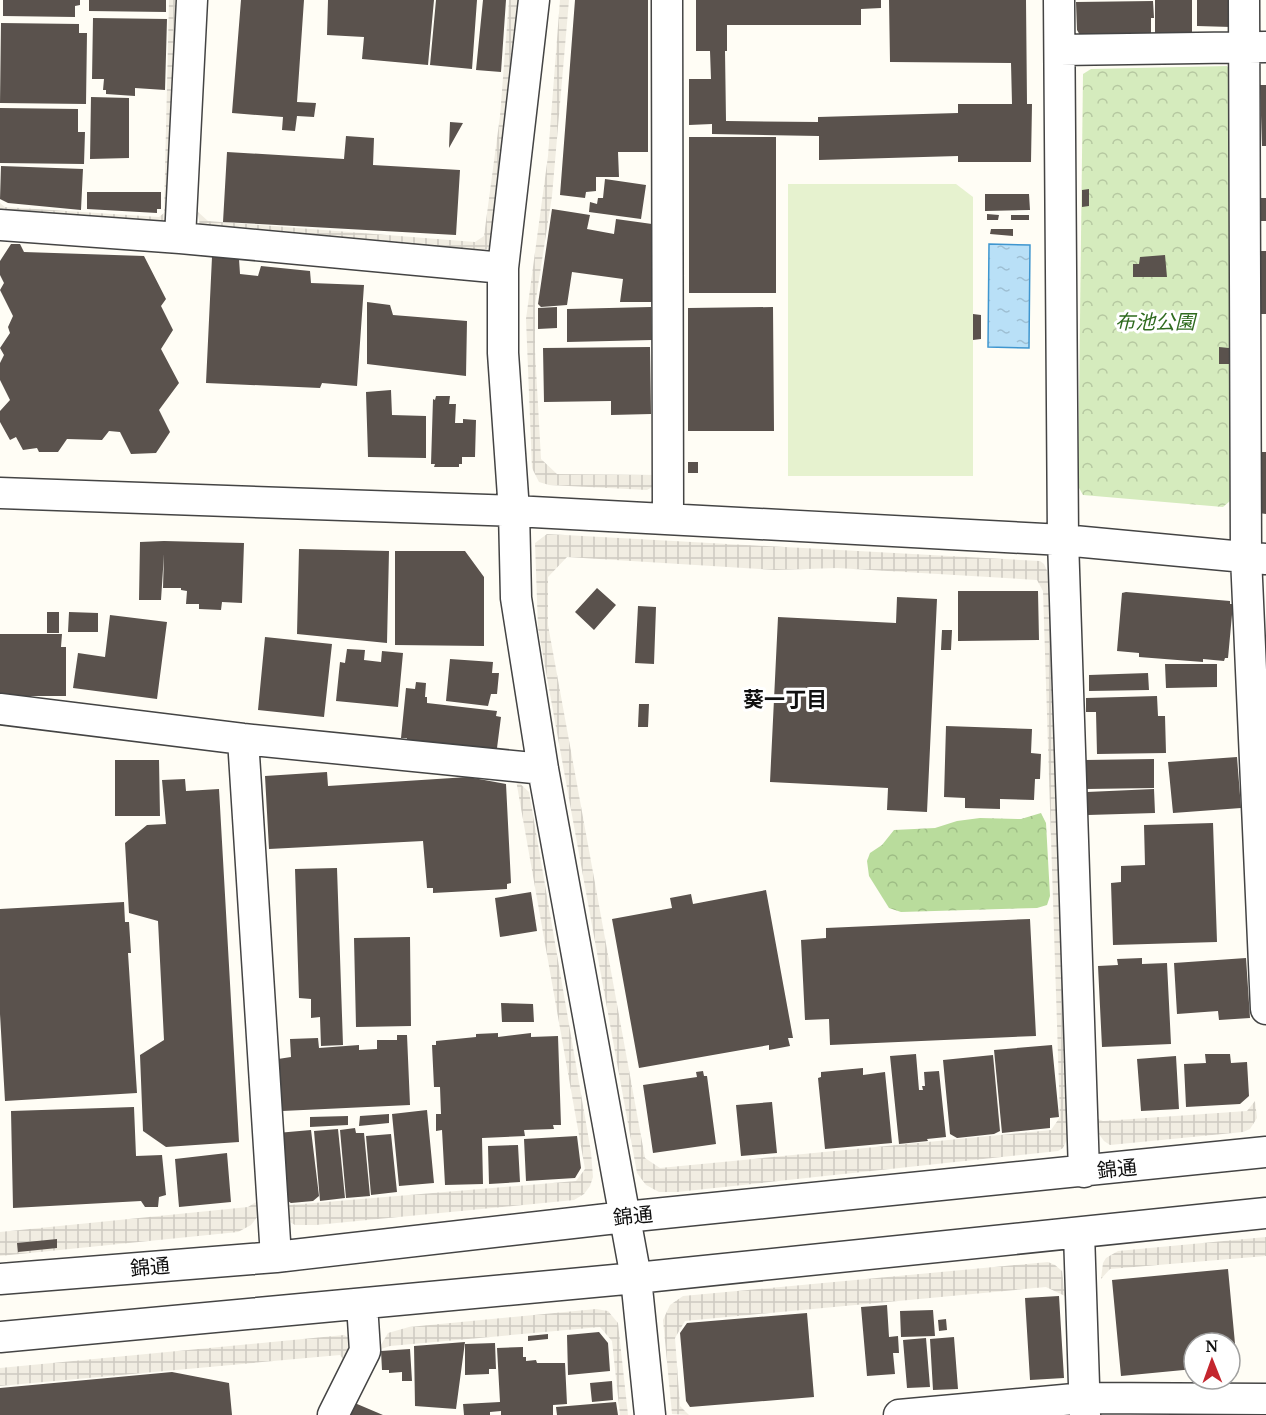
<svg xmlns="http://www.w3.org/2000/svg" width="1266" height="1415" viewBox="0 0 1266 1415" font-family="'Noto Serif','Noto Sans JP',serif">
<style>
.forest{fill:url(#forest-crowns)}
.park{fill:url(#park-crowns)}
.pitch{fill:#e6f2cf}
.plaza{fill:url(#plaza-grid);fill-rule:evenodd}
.water{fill:url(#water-ripples);stroke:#3f96cf;stroke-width:1.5}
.building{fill:#5a524d}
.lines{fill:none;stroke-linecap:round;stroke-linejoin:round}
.minor-casing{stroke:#444;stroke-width:33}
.minor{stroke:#fff;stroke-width:30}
.labels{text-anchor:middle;stroke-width:6;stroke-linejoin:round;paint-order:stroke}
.park-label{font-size:20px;font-style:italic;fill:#2f6b1f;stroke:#fff}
.street-label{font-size:20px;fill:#111;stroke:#fff}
.neighbourhood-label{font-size:21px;font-weight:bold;fill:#111;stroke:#fff}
</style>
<defs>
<pattern id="forest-crowns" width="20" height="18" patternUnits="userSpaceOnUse" patternTransform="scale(1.5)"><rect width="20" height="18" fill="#b9dc9c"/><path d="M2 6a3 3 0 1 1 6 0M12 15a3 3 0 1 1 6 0" fill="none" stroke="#9ebc85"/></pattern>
<pattern id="park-crowns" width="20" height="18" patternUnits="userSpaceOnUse" patternTransform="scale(1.5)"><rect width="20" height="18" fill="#d5ebbd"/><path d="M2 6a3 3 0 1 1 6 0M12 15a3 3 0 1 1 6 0" fill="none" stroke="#b6c8a1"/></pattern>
<pattern id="plaza-grid" width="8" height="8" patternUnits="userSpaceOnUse" patternTransform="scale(1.5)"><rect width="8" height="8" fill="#f1ede2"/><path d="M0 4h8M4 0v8" fill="none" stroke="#cecac1"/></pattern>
<pattern id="water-ripples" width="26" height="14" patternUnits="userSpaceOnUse" patternTransform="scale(1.5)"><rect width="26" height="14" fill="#b9e0f7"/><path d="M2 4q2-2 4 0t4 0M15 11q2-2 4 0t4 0" fill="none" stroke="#9ebfd3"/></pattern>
</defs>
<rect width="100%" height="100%" fill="#fffdf5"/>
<path class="forest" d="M1041,813L1046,823L1050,896L1047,905L1037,908L901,912L889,908L869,876L867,861L870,853L882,845L894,830L935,828L957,821L980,818L1021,819Z"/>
<path class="park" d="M1227,66L1231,71L1230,501L1223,507L1083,495L1078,486L1083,74L1091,69Z"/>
<path class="pitch" d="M788,184H956L973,197V476H788Z"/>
<path class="plaza" d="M169,0H178L172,216L164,225L0,216V203L5,207L159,217L164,213Z
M509,0H518L508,125L492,244L487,249L475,252L200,227L198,212L208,221L475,242L484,236L500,116Z
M560,0H569L552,196L535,305V351L541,459L557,474L654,475V486L647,490L549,485L539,482L532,468L526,319L548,156Z
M547,534L1040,561L1044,564L1048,573L1055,720L1069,1135L1063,1148L1058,1151L677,1192H659L646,1185L637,1173L538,628L535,543ZM567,557L776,570L837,568L1037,580L1043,591L1060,1117L1051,1130L660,1168L645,1158L548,625V577Z
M516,780L529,792L591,1152L593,1177L590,1186L584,1194L574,1200L316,1225H295L288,1221L278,1197L290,1205L576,1181L585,1169Z
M1255,1101L1257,1118L1250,1129L1243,1132L1110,1145L1104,1141L1096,1130V1118L1103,1121L1247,1111Z
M256,1202L258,1216L251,1225L238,1232L0,1256V1232L248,1207Z
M1266,1237V1256L1110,1269L1101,1279L1103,1263L1106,1258L1118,1251Z
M1048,1262L1055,1265L1062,1271L1065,1296L1046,1287L685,1321L675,1338L680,1406L689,1415L672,1414L663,1320L670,1305L683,1296Z
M596,1309L608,1311L618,1323L628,1415H620L612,1341L600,1327L390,1346L378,1350L388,1333L409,1327Z
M344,1335L351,1339L349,1367L340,1355L0,1386V1368Z"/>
<path class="water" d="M989,244L1030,245L1029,348L988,347Z"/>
<path class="building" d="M3,0H80V5L75,6V17L3,16Z
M89,0H166V12L89,11Z
M241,0H304L297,102L316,103L314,117L297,116L295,131L282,130L283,117L232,113Z
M328,0H434L428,65L362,59L364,37L327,35Z
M436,0H477L472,69L430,65Z
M483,0H506L501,72L476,70Z
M575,0H648V152H618L619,177H596V191L586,192L585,198L560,195Z
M696,0H881V8L861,9V25H727V51H725L726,121L818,122V117L958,113V104H1012L1011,63L890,62L889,0H1026L1027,104H1032L1031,162H958V156L819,160V136L712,134V124L689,125V79H711L710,51H696Z
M1155,0H1192V35H1155Z
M1197,0H1231V27L1197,26Z
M1153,1L1154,18H1151V36L1081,37L1077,30L1076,2Z
M93,18L167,19L165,90L135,88V96L106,94V90H103L104,79H92Z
M1,23L79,24V33H87L86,104L0,103Z
M1260,85H1266V146H1262Z
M91,97L129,98V158L90,159Z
M0,108L78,109V132H85L84,164L0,163Z
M450,122L463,123L449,148Z
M346,136L374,138L373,165L460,170L456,235L223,222L227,152L344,159Z
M689,137H776V293H689Z
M1,166L83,169L81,210L8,203L0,199Z
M605,179L646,185L641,219L589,212L590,202L597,204L598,198H603Z
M1089,189V206L1082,207V190Z
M87,192H161V209H157V213L87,209Z
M985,194H1029L1030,210L985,211Z
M1258,198H1266V221H1259Z
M552,209L590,215L587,229L614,234L616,219L652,224V302H620L623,279L572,272L567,305L541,307L538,304Z
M987,214L999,215L998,220H987Z
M1011,215H1029V220H1011Z
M991,229H1013V236L990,234Z
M11,244H20L24,252L144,256L166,299L161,306L173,330L161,349L179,383L159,410L170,432L156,453L131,454L120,432L109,431L102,440L67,439L58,452H39L37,448L23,450L16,437L10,440L0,422V411L10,400L0,380V363L4,355L0,348L10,333L8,327L13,316L0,290L4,283L0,275V261Z
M1253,251H1266V314H1253Z
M1165,255L1167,277H1133V264H1139L1140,257Z
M212,257L239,259L240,274L258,276L261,266L310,271L311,283L364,285L357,386L322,383L320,388L206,383Z
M367,302L390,305L393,315L467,321L466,376L367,364Z
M557,307V328L538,329V308Z
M651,307L652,340L567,342V309Z
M773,307L774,431H688V308Z
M973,314L981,315V339L973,340Z
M650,347L651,414L611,415V401L544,402L543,348Z
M1219,347L1229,348V364H1219Z
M391,390L392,415L426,416V458L368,457L366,392Z
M436,396H450L449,404H456L455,423H463V419L476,420L475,457H462V464H459V467H434L435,464H431L433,399L435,400Z
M1258,452H1266V514L1259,513Z
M688,462H698V473H688Z
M164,541L244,543L242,603L222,602L221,610L199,609V604H186L187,591L181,590V588H163L164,554L161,600H139L140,542Z
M299,549L389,551L387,643L297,634Z
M395,551H465L484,577V646L395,645Z
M597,588L616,605L594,630L575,612Z
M958,591H1038L1039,640L958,641Z
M1126,592L1230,601V604H1233L1228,658H1225L1224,661L1203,659V662L1139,657V653L1117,651L1122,593Z
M897,597L937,599L927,812L887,810L888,788L770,782L778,617L896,623Z
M638,606L656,607L654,664L635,663Z
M47,612H59V633H47Z
M69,612L98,613V632H68Z
M110,615L167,622L157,699L73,688L78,653L105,657Z
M942,630H952L951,650H941Z
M0,634H62L61,647H66V696H0Z
M265,637L332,644L324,717L258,710Z
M347,649L365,650L364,660L381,662L382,651L403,653L398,707L336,701L340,662L345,663Z
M450,659L493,662L492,673H499L497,694H491L488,706L446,701Z
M1165,664H1217V687L1166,688Z
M1148,673L1149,690L1089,691V675Z
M416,682L426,683L425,697H427V703L497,711L496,716L501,717L497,748H493L492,752L406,743L407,738H401L406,688L415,689Z
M1157,696L1158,716H1165L1166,753L1097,754L1096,712H1086V698Z
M639,704H649L648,727H638Z
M946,726L1032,729L1031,753L1041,754L1040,779H1035L1034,800L1000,799V809L965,808V798L944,797Z
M1237,757L1241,808L1173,813L1168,762Z
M1154,759V788L1086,789L1085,760Z
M115,760H159L160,816H115Z
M327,772L328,786L468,777L506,784L511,883L507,884V889L433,893V888H427L423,841L269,849L265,776Z
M185,779L186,791L219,789L239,1142L166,1147L143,1131L140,1055L164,1040L158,921L129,913L125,843L147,825L166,824L162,780Z
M1154,789L1155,813L1088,815L1087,792Z
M1213,823L1217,942L1113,945L1111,883L1121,882V866L1145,865L1144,825Z
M337,868L343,1045L321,1046L320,1017L311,1018V999L299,998L295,869Z
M766,890L793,1038H788L790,1046L769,1050V1045L639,1068L612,919L672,908L670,898L691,894L693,904Z
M531,892L537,931L500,937L495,898Z
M124,902L125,922H129L131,953H128L137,1093L5,1101L0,1014V909Z
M1030,919L1036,1036L830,1045L829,1019L805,1020L801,940L826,938V928Z
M410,937L411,1026L356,1027L354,938Z
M1142,958V964L1167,963L1171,1044L1102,1047L1098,966L1118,965L1117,959Z
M1246,958L1250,1018L1219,1020L1218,1011L1177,1014L1174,963Z
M501,1003L533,1004L534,1022H502Z
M498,1033V1037L531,1033V1037L558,1036L561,1125H553L554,1129L524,1130L525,1136L482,1138L483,1184L445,1185L442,1130L436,1131V1114H441L440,1087H434L432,1045H436V1041L476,1037V1034Z
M397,1035H407L410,1105L282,1111L278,1059L291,1057L290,1039L318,1038L319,1048L359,1045V1050L377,1049V1040H397Z
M1052,1045L1059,1117L1050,1118V1128L1002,1133L994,1050Z
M916,1054L919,1090H923L922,1086H925L924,1072L939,1071L946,1137L927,1139L928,1141L899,1144L890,1056Z
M1205,1054H1230L1231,1063L1247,1062L1249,1096L1240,1104L1186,1107L1184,1064L1206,1063Z
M993,1055L1000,1131L994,1134L957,1138L950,1134L943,1060Z
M1176,1056L1179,1109L1141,1111L1137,1059Z
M863,1068V1075L885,1072L892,1143L825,1149L818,1078L821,1077V1072Z
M703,1071L704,1076H707L716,1144L653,1153L643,1085L697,1077L696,1072Z
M772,1102L777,1153L741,1156L736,1105Z
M134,1107L136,1156L162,1155L166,1195L159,1197L158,1207H145L141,1201L13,1208L11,1111Z
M427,1110L434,1183L399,1186L392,1114Z
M389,1114V1123L359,1126L360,1116Z
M348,1116V1125L310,1127V1117Z
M355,1128L356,1133H364L370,1196L346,1198L340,1130Z
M338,1129L345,1198L320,1201L314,1131Z
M311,1130L319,1196L313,1201L291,1203L282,1198L277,1133Z
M391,1134L397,1192L371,1195L366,1136Z
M577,1136L581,1168L575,1178L526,1181L524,1139Z
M518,1145L520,1182L489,1184L488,1146Z
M227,1153L231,1202L179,1207L175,1159Z
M57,1239V1248L18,1252L17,1243Z
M1228,1269L1237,1365L1230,1366V1343H1194V1369L1121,1376L1112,1280Z
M1059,1296L1064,1378L1030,1380L1025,1298Z
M887,1305L889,1337L898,1336L899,1353H893L895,1374L867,1376L861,1307Z
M933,1310L935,1336L901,1337L900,1311Z
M807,1313L814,1397L690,1407L686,1401L680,1333L687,1323Z
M946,1319L947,1330L939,1331L938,1320Z
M599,1332L608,1343L610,1371L568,1375L567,1335Z
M548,1334V1339L528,1341V1336Z
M954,1337L958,1389L933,1390L930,1339Z
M926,1338L930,1387L907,1388L903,1340Z
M465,1342L456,1409L415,1406L414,1346Z
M495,1343L496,1369H489V1374L465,1375V1344Z
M523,1347V1357H526V1361L536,1360L537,1363H565L567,1404L553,1405V1415H501V1411L490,1412V1415H464L463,1404L500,1402L497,1348Z
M410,1349L412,1381H402V1372L389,1373V1370H382L381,1351Z
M172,1372L229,1383L232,1415H0V1388Z
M612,1381L613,1400L592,1402L590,1383Z
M350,1401L383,1415H342Z
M616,1402L618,1415H557L556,1407Z"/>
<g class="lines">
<defs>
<path id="minor" d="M534,0L503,268V353L514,511L516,598L543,769L636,1278L650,1415
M667,0L668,519
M1059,0L1063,540L1084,1172
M1244,0L1246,557L1266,1009
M1060,50L1266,47
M0,225L180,238L503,268
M180,238L192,0
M0,493L514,511L1063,540L1266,559
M0,709L243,739L543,769
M243,739L276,1257
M1079,1233L1085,1415
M0,1279L276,1257L625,1217L1266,1152
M0,1337L636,1278L1266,1213
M333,1415L365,1351L362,1304
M899,1415L1085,1398L1266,1399"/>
</defs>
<use href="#minor" class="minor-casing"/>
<use href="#minor" class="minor"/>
</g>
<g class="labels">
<g class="park-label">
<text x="1155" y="329">布池公園</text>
</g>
<g class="street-label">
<text transform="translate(1117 1169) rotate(-6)" y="7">錦通</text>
<text transform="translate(633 1216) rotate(-6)" y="7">錦通</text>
<text transform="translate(150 1267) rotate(-5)" y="7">錦通</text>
</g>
<g class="neighbourhood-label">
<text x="785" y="707">葵一丁目</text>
</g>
</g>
<g transform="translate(1212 1361) rotate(359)"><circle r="28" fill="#ffffff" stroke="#a0a0a0" stroke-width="1.5"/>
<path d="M0-4.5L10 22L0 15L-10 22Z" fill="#c4262e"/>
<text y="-9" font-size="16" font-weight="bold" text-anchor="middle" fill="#111111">N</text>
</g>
</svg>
